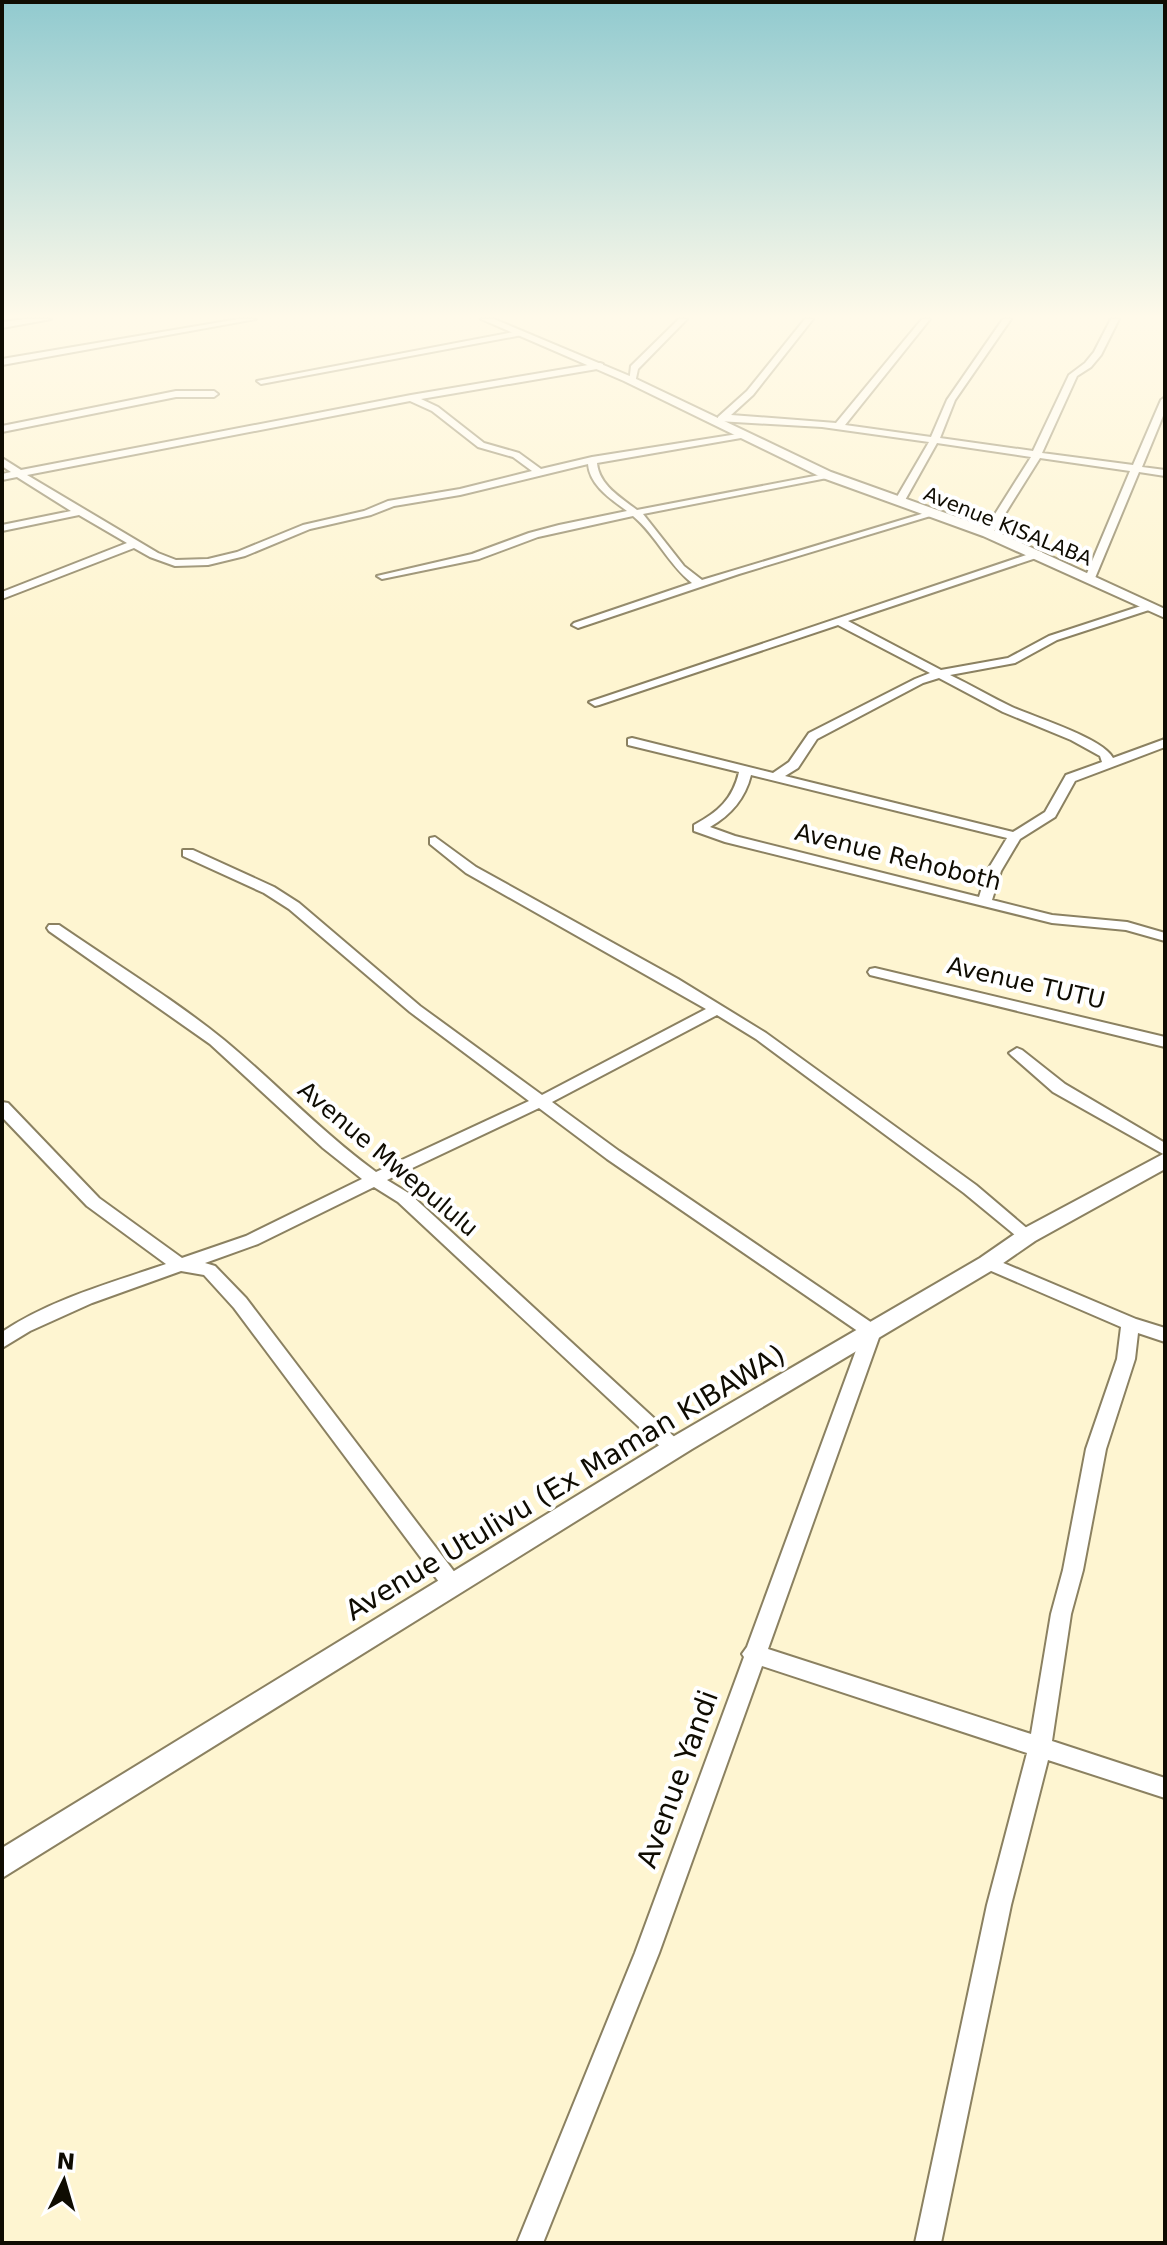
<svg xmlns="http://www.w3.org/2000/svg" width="1167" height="2245" viewBox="0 0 1167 2245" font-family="'DejaVu Sans',sans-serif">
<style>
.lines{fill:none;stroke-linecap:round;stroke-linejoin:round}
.minor-casing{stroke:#8b8161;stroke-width:4}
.tertiary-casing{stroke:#8b8161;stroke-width:4}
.minor{fill:#fff;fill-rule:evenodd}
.tertiary{fill:#fff;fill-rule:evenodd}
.labels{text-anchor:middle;stroke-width:8;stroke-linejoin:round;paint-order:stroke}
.far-street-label{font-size:20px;fill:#0f0c02;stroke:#fff}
.street-label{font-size:24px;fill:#0f0c02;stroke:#fff}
.near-street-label{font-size:28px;fill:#0f0c02;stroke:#fff}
</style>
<rect width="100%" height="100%" fill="#fef5d1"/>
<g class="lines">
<defs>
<path id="minor" d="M239,319H256L2,365V359Z
M679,319H687L638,369L635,383H629L631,366Z
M805,319H813L753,395L731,415L836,423L922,319H930L845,425L931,437L947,400L1003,319H1011L955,400L940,438L1033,451L1069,375L1085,363L1094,352L1111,319H1119L1101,355L1091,367L1077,376L1042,453L1133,465L1161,400L1165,397V411L1142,467L1165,470V476L1139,472L1095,578L1090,581L1085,578L1130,471L1040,458L993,533L988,536L983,533L1031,457L937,443L904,502L899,505L894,502L929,442L822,427L718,421V417L747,391Z
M519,331L522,335L261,384L257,381Z
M600,363L603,364V368L421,399L438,407L484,443L519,453L541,469L592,457L744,433V437L741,438L597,463C599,485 620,497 637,510L830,473L832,475L827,478L643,514L684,566L702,580L928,512L937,514L739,574L578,628L572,625L574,623L692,583C668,564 656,535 633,516L538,537L479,559L382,579L377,576L472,554L529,533L559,525L627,511C611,499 590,486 588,464L460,495L394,506L371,515L310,529L245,556L208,565L175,566L150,557L134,548L2,599V592L127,543L79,515L2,531V525L71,511L17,477L2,480V474L11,472L2,466V458L21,470L411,395ZM410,401L432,411L478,447L513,457L532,471L460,489L388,501L364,511L303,525L237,552L208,559L176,560L158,553L27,475Z
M176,391H214L218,394L214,397H176L2,432V426Z
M1038,551L1042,552V556L848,621L941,670L1008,658L1049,636L1144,605H1152V609L1057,640L1015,663L950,675C971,685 991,697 1012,707C1034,717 1103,738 1113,758L1165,739V747L1075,781L1055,817L1020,839L1001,871L992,900L1052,915L1127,922L1165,933V941L1126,930L1052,923L725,842L694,831V825C718,812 733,799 739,772L628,745V739L632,738L773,773L789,762L809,733L915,679L930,673L838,625L599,705L595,706L589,702ZM939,678L1003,712L1071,740L1100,756L1102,762L1066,775L1045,812L1013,832L785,776L798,768L817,739L923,683ZM751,775L1007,838L987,871L979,897L735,836L710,827C731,815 745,799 751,775Z
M435,837L476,867L678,979L766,1033L976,1185L1036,1236L1033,1240H1021L964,1193L756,1039L717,1015L552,1102L619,1151L878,1327L881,1332L768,1649L1031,1734L1051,1614L1063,1570L1086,1449L1117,1359L1121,1327L982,1267L979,1263L982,1259H994L1136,1319L1165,1328V1342L1138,1333L1135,1359L1106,1449L1083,1570L1071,1614L1052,1741L1165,1778V1798L1048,1760L1011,1905L941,2243H915L987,1905L1027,1753L762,1666L659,1953L543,2243H517L635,1953L744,1657L742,1654L747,1647L862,1334L607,1159L539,1108L387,1180L410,1194L681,1443L684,1448L681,1453L674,1456L667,1453L398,1202L374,1187L258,1244L205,1263L215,1266L246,1298L459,1578L462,1584L459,1590L452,1593L445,1590L234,1308L204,1275L181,1271L92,1303L30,1331L2,1348V1332C51,1299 111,1283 166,1264L87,1206L2,1117V1102L8,1103L99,1198L182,1258L246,1236L362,1179L323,1148L210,1044L49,931L47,928L49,925H59C114,963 172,998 224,1040C276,1083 321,1132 376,1172L529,1101L410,1012L289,909L264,893L183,856V850H193L274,887L299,903L420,1006L542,1095L706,1009L466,873L430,844V838Z
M875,968L1165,1037V1047L870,975L868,972L870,969Z
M1017,1048L1022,1050L1065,1084L1165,1143V1155L1053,1092L1012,1056L1009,1053Z"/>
<path id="tertiary" d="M25,319H51L2,328V322Z
M481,319H494L632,377L831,472L993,530L1165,609V618L983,536L823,478L624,381Z
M1165,1153V1169L1035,1241L996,1268L692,1449L2,1878V1848L676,1435L980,1258L1019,1231Z"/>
</defs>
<use href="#minor" class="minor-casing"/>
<use href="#tertiary" class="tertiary-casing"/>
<use href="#minor" class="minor"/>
<use href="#tertiary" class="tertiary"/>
</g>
<linearGradient id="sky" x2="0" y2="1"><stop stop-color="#91cacf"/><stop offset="0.5" stop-color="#fffaea"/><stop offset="1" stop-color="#fffaea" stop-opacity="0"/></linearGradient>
<rect width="1167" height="633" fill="url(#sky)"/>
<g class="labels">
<g class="far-street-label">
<text transform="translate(1008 526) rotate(22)" y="7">Avenue KISALABA</text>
</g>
<g class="street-label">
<text transform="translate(898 857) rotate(14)" y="8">Avenue Rehoboth</text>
<text transform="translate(1026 983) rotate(13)" y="8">Avenue TUTU</text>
<text transform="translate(388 1159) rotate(40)" y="8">Avenue Mwepululu</text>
</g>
<g class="near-street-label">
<text transform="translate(565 1482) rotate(-31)" y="10">Avenue Utulivu (Ex Maman KIBAWA)</text>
<text transform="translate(677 1779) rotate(-70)" y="10">Avenue Yandi</text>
</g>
</g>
<rect width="1167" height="2245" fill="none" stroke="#0f0c02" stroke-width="8"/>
<g transform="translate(64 2181) rotate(5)" stroke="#ffffff" stroke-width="6" paint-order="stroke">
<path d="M0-6L14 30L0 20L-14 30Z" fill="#0f0c02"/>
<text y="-12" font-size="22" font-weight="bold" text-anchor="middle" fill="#0f0c02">N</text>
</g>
</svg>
